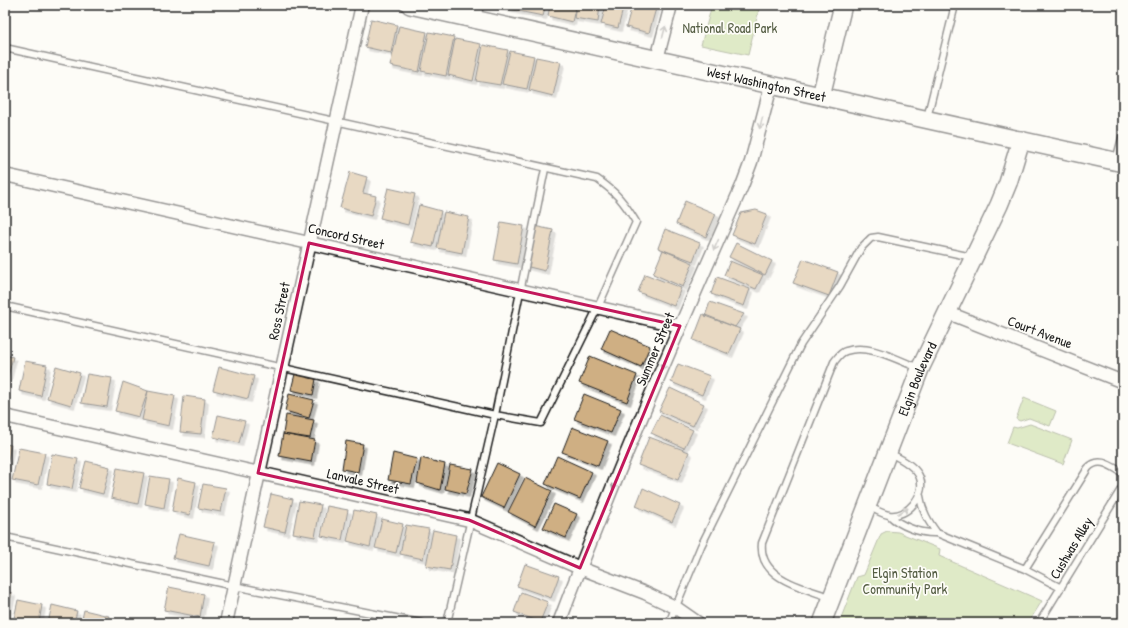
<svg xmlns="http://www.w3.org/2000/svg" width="1128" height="628" viewBox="0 0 1128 628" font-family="'Patrick Hand',sans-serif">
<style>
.green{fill:#bbd58c;stroke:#6c7854}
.building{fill:#cfaf83;stroke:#1c1c1c;filter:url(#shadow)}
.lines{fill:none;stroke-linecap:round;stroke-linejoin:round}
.lane-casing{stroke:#1c1c1c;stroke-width:9}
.street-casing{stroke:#1c1c1c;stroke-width:15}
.secondary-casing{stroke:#1c1c1c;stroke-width:20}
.lane{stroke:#fdfcf7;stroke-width:6}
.street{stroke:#fdfcf7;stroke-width:12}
.secondary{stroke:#fdfcf7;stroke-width:17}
.oneway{stroke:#989794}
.marked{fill:none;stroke:#c2185b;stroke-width:3;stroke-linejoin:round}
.labels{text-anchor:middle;stroke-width:3.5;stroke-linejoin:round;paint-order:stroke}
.park-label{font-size:14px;fill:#545d43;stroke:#fdfcf7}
.street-label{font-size:14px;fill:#1c1c1c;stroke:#fdfcf7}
</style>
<defs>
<filter id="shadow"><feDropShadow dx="3.5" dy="3.5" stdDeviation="0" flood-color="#0004"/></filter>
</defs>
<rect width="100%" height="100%" fill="#fdfcf7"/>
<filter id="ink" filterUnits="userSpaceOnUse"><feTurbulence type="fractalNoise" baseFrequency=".025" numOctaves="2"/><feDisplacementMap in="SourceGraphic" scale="8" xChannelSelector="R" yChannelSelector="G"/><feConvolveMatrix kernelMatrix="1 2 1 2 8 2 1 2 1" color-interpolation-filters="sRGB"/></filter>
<g filter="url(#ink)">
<path class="green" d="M712,5H760L748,55L701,45Z
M1024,398L1056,411L1050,426L1029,418L1020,421L1016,419Z
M1030,424L1072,440L1063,464L1007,443L1013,427L1017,428Z
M887,531L898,532L940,549L939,556L1042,601L1028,623H839L857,577L864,575L881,534Z"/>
<path class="building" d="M490,5H519L518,11Z
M519,5H546L543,16L518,11Z
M550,5H576L572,22L548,16Z
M576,5H600L598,22L574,18Z
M606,5H624L618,28L601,24Z
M632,5H657L649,33L626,27Z
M371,19L397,25L391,53L365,47Z
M399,26L427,32L419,72L390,66Z
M429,32L454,37L446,76L421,71Z
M455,39L481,44L473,81L448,75Z
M483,45L508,50L500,85L476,81Z
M510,51L534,56L527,89L502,84Z
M536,57L561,62L553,96L529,90Z
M350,172L367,177L363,193L376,196L371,216L340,208Z
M388,188L415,194L408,225L380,218Z
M685,201L716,214L706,237L676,224Z
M419,205L441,211L433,247L410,242Z
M756,210L767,214L755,244L732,235L741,213Z
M444,212L469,217L462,253L437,248Z
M501,222L524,226L517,264L494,260Z
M534,226L553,230L545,271L525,266Z
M665,229L700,243L693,261L658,248Z
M736,243L772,261L765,275L729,257Z
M663,250L693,263L683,287L653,274Z
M803,259L838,272L829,296L793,283Z
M730,261L763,275L756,289L724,275Z
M645,274L681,288L674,306L638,292Z
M717,277L750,289L744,306L711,294Z
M710,302L744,314L735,327L705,316Z
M703,314L740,329L729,354L693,340Z
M610,329L650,346L641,367L601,349Z
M5,355L13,357L5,388Z
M590,356L637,375L627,402L579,383Z
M25,361L47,365L41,396L19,391Z
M678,364L710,376L702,395L671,382Z
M56,366L80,373L71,405L47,398Z
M219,367L254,376L248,399L213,390Z
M87,374L112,378L107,407L81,403Z
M295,374L316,379L313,395L291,390Z
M123,382L148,391L139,417L115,411Z
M670,388L704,404L693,426L659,411Z
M148,391L175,396L169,426L142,420Z
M289,394L314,400L309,418L285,411Z
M584,394L621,409L611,433L574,419Z
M184,396L205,399L201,434L180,432Z
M218,415L245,421L239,443L213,437Z
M286,415L314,420L310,438L283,434Z
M660,415L693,430L684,448L651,433Z
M572,427L608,441L598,466L562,452Z
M283,434L315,440L311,462L279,456Z
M649,437L689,452L678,480L638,465Z
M346,441L363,444L358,472L342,469Z
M5,444L11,445L5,476Z
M19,448L45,453L38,485L12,480Z
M393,453L417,459L411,484L388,480Z
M52,454L78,459L72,489L47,484Z
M557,456L592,472L580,499L545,484Z
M421,458L445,464L440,490L417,483Z
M86,461L110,467L103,494L79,488Z
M497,463L520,474L504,508L481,497Z
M450,465L473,469L466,494L445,489Z
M117,468L144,473L138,504L111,498Z
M150,476L169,479L164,508L145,504Z
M178,478L196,482L190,515L172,511Z
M525,478L552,491L535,526L508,512Z
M203,484L226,488L221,512L198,508Z
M643,488L680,505L672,522L636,506Z
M271,494L293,499L285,532L263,527Z
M299,501L321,505L315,537L293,533Z
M554,504L577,514L566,538L543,528Z
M327,506L348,510L342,540L321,536Z
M354,510L377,515L370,547L347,541Z
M382,519L403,524L396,553L375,548Z
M406,525L429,529L423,559L400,554Z
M433,530L456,535L450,570L426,566Z
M179,534L215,542L209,566L173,558Z
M525,564L559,576L551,598L517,586Z
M169,587L204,594L200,617L164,610Z
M5,591L12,593L5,623Z
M521,592L548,602L540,622L514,612Z
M18,600L42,605L39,623H13Z
M52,605L77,611L74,623H48Z
M84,610L109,616L107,623H81Z"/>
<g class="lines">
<defs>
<path id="lane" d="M5,48L597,179C616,192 624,202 636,222L598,307L541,423L495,415L5,306
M927,118L955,5
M1116,161L1123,134
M869,507C875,509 882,514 889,515C907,518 926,495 920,478C916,466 900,458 889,453
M889,515C900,526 921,534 937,533C928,521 922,511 920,496
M937,533L1025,569L1061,588
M5,537L234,586L421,623
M1025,569L1088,468C1099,456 1111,466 1123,473
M832,598C806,588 758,580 762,543L834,362C837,358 841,352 846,351C869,343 897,360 919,368
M447,623L495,415L545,169
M669,623L701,546L801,344L840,286L861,248L871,238L878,237L972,257
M1039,623L1123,486"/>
<path id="street" d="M474,19L477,5
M657,59L671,5
M5,175L680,326
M946,312L1123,382
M5,416L469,520L580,568L645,593L675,607L698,623
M226,623L362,5
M559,623C615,475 678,330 742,186L751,162L771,86"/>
<g id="secondary">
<path id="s1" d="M410,5L1123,163"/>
<path d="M821,96L843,5"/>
<path id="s2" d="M822,623L920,369L999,205L1008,183L1021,140"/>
</g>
</defs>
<use href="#lane" class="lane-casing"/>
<use href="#street" class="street-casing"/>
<use href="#secondary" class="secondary-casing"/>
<use href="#lane" class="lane"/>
<use href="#street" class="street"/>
<use href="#secondary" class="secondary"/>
</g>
<defs><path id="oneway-shaft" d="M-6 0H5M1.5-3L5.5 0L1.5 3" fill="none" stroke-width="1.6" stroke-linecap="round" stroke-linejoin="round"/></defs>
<g class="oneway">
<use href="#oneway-shaft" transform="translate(664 32) rotate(-75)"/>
<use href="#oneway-shaft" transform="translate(761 123) rotate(105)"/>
<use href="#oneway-shaft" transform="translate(716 245) rotate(114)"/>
<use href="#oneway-shaft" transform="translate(664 364) rotate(113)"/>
<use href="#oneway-shaft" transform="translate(615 484) rotate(113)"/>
<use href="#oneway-shaft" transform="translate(903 511) rotate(-30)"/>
</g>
</g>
<path d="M0 0H1128V628H0ZM309,243L680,326L580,568L469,520L258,473Z" fill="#fdfcf7" fill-opacity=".55" fill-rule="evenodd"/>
<path class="marked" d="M309,243L680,326L580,568L469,520L258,473Z"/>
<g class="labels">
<g class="park-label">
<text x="730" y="33">National Road Park</text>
<text x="905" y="578">Elgin Station<tspan x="905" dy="16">Community Park</tspan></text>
</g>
<g class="street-label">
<text dy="5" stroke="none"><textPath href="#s1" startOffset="365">West Washington Street</textPath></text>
<text transform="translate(346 236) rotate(13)" y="5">Concord Street</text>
<text transform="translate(279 311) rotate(-78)" y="5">Ross Street</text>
<text transform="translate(1040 332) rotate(21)" y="5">Court Avenue</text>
<text transform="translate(655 349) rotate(-67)" y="5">Summer Street</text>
<text dy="5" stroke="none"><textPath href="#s2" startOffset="262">Elgin Boulevard</textPath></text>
<text transform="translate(363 481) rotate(13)" y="5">Lanvale Street</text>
<text transform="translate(1071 548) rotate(-59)" y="5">Cushwas Alley</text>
</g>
</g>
<rect width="1128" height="628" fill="none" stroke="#fdfcf7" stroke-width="20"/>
<rect x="10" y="10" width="1108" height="608" fill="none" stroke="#1c1c1c" stroke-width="1.5" filter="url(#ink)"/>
</svg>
